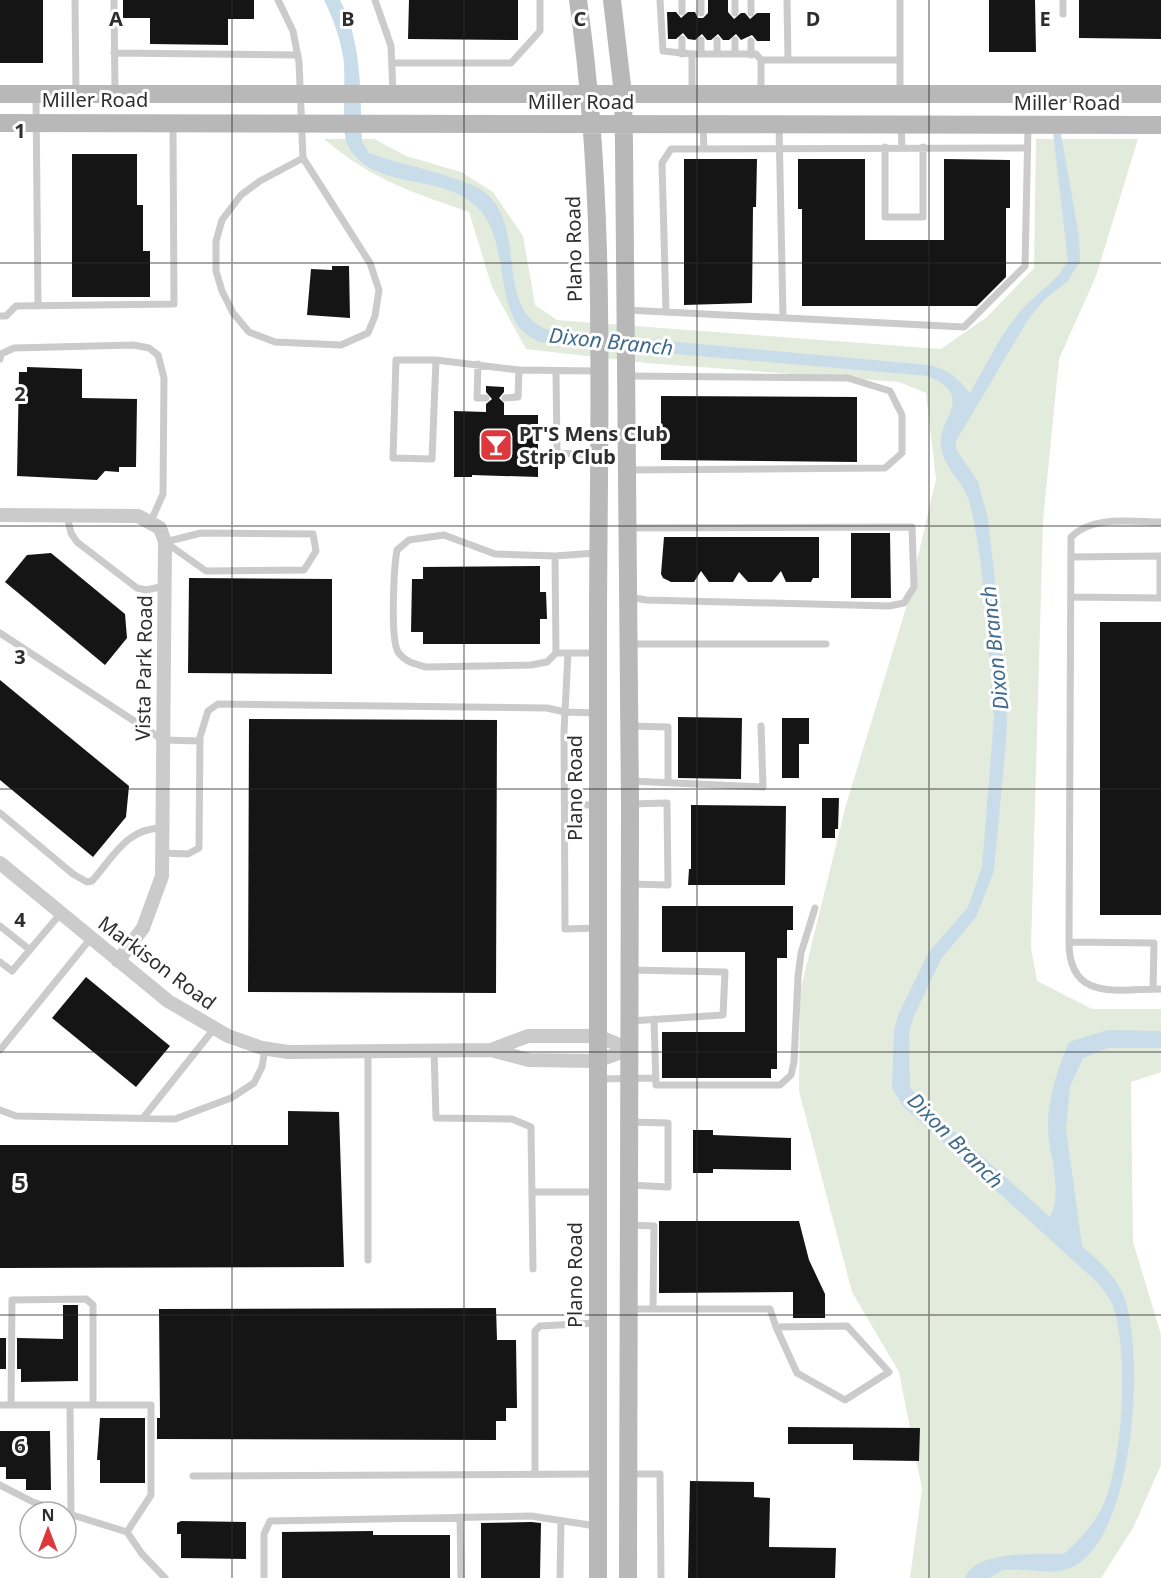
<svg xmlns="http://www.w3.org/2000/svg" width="1161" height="1578" viewBox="0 0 1161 1578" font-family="'Noto Sans',sans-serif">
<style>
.green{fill:#e3ebdc}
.water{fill:#c9dcea}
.building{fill:#151515}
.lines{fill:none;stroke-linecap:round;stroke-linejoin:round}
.lane{stroke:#cbcbcb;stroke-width:7}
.street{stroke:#cbcbcb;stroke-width:14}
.secondary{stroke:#b8b8b8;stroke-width:18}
.grid{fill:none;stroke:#2e2e2e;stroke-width:1.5;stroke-opacity:0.55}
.labels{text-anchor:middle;stroke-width:6;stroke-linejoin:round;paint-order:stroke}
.street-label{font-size:20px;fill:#2e2e2e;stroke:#fff}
.poi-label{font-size:20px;font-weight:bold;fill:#2e2e2e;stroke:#fff;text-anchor:start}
.water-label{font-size:21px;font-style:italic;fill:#406b8c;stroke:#fff}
.grid-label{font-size:20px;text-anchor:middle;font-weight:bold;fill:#2e2e2e;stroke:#fff;stroke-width:6;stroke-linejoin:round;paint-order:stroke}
</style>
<rect width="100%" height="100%" fill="#fff"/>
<path class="green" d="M324,139H374L406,156L461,172L493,192L523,236L535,305L557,320L941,349L987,317L1034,268L1036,139H1138L1096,276L1059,359L1043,521L1031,948L1037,981L1092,1009H1161V1072L1131,1082L1133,1242L1161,1335V1465L1133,1528L1101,1578H910L922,1489L899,1372L852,1292L799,1091L800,992L846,805L906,608L936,479L926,393L899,382L647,363L526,349L492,287L469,212C411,192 371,179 324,139Z"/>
<path class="water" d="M324,0H340C363,44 360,94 362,142L369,153C397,164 468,177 487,194C527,229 494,310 548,330L928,365C948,369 957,377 970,393C985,367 999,337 1018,314C1034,294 1058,282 1068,260L1053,134H1061L1079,236L1080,261L1068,281L1045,299L1029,318L956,441V449L978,482L988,519L1000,624L1007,721L1006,742L994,871L976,917L941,959L913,1018L909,1033L910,1086L918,1099L1050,1217C1063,1192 1050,1158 1048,1131C1047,1099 1057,1071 1069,1042L1108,1030L1161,1031V1048H1108L1083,1058L1070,1087L1066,1129L1082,1246C1100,1262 1119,1278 1126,1303C1144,1362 1134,1530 1076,1565C1054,1578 1028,1567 1004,1570C999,1571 994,1577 988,1578C981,1578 972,1578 965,1578C976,1549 1038,1555 1064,1554C1081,1538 1096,1523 1105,1501C1123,1454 1129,1354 1113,1306C1110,1298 1103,1290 1098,1283L903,1106L892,1088L894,1030L898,1015L929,952L968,907L982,867L994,718C988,647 986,573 970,504C965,483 945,470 941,448C936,418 978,398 928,376L539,342C533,338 522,333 518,326C495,290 508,238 477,207C442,172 374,192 348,146C340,131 347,77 343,56C340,37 332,16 324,0Z"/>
<path class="building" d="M0,0H43V63H0Z
M123,0H254V19H228V45L150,44V18H123Z
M409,0H518V40L408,39Z
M708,0H728V12L734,19L741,13H745L750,19L757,13H770V41H757L752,35L741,40L736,34L729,40H723L718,34L711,40H707L702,34L695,40L688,39L683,33L676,39H668L667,12H676L681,18L688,12H695L698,18H703L708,13Z
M989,0H1035L1036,52H989Z
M1079,0H1161V39L1079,38Z
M72,154H137V205H143V251H150V297H72Z
M684,159H757L756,207H753L752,303L684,305Z
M798,159H865V240H944V159L1010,160V208H1006V277L977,306H802V209H798Z
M332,266H349L350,318L307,315L311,269L332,270Z
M27,367L82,369V398L137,399L136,467H119V472L105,471L97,480L17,476L19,372H27Z
M486,386L504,387V392L499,398L504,403V415H538V477L472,475V477H454V411L486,412V404L492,399L486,392Z
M661,396L857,397V462L661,460Z
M851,533H890L891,598H851Z
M664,537H819V578H813L811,582H786L781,571L772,582H748L739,572L733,582H709L701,571L694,582H671L663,578L661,574Z
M51,553L125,614L127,638L105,665L5,582L27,555Z
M540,566V592H546L547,619H540V644H423V632H411L412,579H423V567Z
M189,578L332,579V674L188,673Z
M1100,622H1161V915H1100Z
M0,680L129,786L126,817L93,857L0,780Z
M678,717L742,718L741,779L678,778Z
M782,718H809V744H799V778H782Z
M249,719L497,720L496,993L248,992Z
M822,798H839L838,829H835V838H822Z
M691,805L786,806L785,885H688L689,869H691Z
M662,906H793V930H787V958H777V1069H771V1078H662V1032H745V952H662Z
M86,977L170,1046L136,1087L52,1018Z
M288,1111L339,1112L344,1267L0,1268V1145H288Z
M693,1130H713V1135L791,1138V1170L713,1169V1173H693Z
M659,1221H799L809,1260L825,1294V1318H793V1292L659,1293Z
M63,1305H78V1381L21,1382V1369H17V1338L63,1339Z
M496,1308L497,1340H516L517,1408H506V1421H496V1440L157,1439V1418H160L159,1309Z
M0,1338H6V1369H0Z
M100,1418H145V1483H100V1460H97Z
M788,1427L920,1428L919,1461L853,1460V1444H788Z
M0,1431H50L51,1490H26V1479H6V1467H0Z
M690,1481L754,1482V1497L770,1498L769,1547L836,1548L835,1578H688Z
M181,1521L246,1522V1559L181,1558V1534H177V1523Z
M531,1522L541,1523L540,1578H481V1523Z
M373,1531V1535H450V1578H282V1532Z"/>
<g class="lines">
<path class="lane" d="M75,0L76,93
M114,0L115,93
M278,0L293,31L299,62L303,158L370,263L379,290L375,316L368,333L341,345L275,342L249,332L233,313L222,291L216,271V241L222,220L241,195L260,181L303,158
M375,0L391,46L393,92
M660,0L663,51L692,54V94
M701,0V13
M735,0V13
M751,0V13
M787,0L788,60
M900,0V94
M682,12V0
M1063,14V0
M682,39V54
M701,40V54
M717,40V54
M735,40V54
M751,41V55
M114,53L298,55
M692,54H756L761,60
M392,63H511L540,31V0
M761,94V60H900
M36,96L38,306
M703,125L704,149
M779,125L783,317
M901,125L902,147
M885,147V217H923V147
M626,310L964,327L1025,266L1028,126
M666,311L662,163L671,149L1027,148
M0,316H6L16,306L174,304L173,126
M0,359L1,354L14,348L133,345L149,348L158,355L164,378L163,494L151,521
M436,360L432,459L393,458L396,360H436L519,370L598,371
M478,364L477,398H486
M556,371L557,453L598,455
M626,376L848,378L890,391L902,415V453L885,468L629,470
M505,398L518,397L519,370
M67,516L71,533L77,542L137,588L146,590L165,586
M1161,522C1132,522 1093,515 1071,537L1069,942C1069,1002 1117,989 1161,989
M628,528L912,527L914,587L904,603L889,606L646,600L629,597
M201,533L313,534L316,551L304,570L206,571L165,542Z
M596,553L555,556L556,653H598
M555,556L495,554L444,535L409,540L397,550C394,567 390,638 398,652C405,662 415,664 426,667L531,665L547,662L556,653
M1071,597L1160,598V556L1071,557
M0,633L163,740L200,741
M631,644H826
M568,653L564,731L565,929L598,928
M629,726L668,727V782
M630,781L763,787L761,726
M630,804L667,803L668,885L630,884
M565,805H598
M0,813L73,874L87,882L92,881C114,856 127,828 162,828
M162,853L188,854L199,848L200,737L208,711L218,704L547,708L565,712L596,713
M0,926L30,950
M1069,942L1154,943L1153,989
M0,962L12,971L61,913
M630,970L725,972L723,1015L630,1021
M654,1019L656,1085H780L791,1075L794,1062L798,977L801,953L815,908
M0,1050L91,938
M434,1050L436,1118L512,1119L531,1127L533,1269
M598,1079L656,1078
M0,1110L16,1116L175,1119L231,1098L254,1083L262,1067L265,1049
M143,1118L213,1030
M630,1185L668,1187V1123L630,1122
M532,1192H598
M629,1225L654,1226L653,1309
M368,1260V1051
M629,1309H770L776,1327L847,1326L889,1372L845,1400L797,1373L776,1327
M0,1405H151V1495L127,1532
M11,1405L12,1300L86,1299L93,1305V1405
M70,1405L71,1514
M535,1474V1331L540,1326L597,1323
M628,1474H660L661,1578
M193,1476L596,1474
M0,1485L33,1502L64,1512
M66,1513L127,1532L142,1554L165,1578
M460,1517L461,1578
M264,1578V1534L270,1521L531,1516L596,1526
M560,1578L561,1521"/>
<path class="street" d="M0,515L138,516L160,528L165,542L162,876L143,928L118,961
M0,863L168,1001L228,1036L262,1048L288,1052L491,1050L529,1060L597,1061L630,1049
M491,1050L528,1036H597L630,1049"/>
<path class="secondary" d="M578,0C608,209 598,423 598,634C598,949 598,1263 598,1578
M612,0L623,94L624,144L630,804L628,1578
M0,94H1161
M0,123L1161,125"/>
</g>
<path class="grid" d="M232,0V1578M464,0V1578M697,0V1578M929,0V1578M0,263H1161M0,526H1161M0,789H1161M0,1052H1161M0,1315H1161"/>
<defs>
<symbol id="bar-square" viewBox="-11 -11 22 22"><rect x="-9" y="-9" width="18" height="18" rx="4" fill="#dc383d" stroke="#fff"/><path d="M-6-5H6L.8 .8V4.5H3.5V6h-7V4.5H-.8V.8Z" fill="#fff"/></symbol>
</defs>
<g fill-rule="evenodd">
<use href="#bar-square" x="477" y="426" width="38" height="38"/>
</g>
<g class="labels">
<g class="street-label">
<text x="95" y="107">Miller Road</text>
<text x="581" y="109">Miller Road</text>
<text x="1067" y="110">Miller Road</text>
<text transform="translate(574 249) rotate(-91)" y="7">Plano Road</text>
<text transform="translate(144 668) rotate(-89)" y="7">Vista Park Road</text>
<text transform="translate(575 788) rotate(-90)" y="7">Plano Road</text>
<text transform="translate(157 963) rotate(37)" y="7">Markison Road</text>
<text transform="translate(575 1275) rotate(-90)" y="7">Plano Road</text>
</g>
<g class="poi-label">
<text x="519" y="441">PT'S Mens Club<tspan x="519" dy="23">Strip Club</tspan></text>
</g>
<g class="water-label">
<text transform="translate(611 342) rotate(6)" y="7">Dixon Branch</text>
<text transform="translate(995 648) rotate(-96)" y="7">Dixon Branch</text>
<text transform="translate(955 1141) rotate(45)" y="7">Dixon Branch</text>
</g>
</g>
<g class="grid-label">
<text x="116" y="26">A</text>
<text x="348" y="26">B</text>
<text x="580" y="26">C</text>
<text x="813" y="26">D</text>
<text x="1045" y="26">E</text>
<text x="20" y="138">1</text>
<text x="20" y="401">2</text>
<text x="20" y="664">3</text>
<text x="20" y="927">4</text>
<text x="20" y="1190">5</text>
<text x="20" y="1453">6</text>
</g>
<g transform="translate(48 1530)"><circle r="28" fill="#ffffff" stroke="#ababab" stroke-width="1.5"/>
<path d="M0-4.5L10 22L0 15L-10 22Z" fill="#dc383d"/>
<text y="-9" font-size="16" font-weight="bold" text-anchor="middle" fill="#2e2e2e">N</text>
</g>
</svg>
